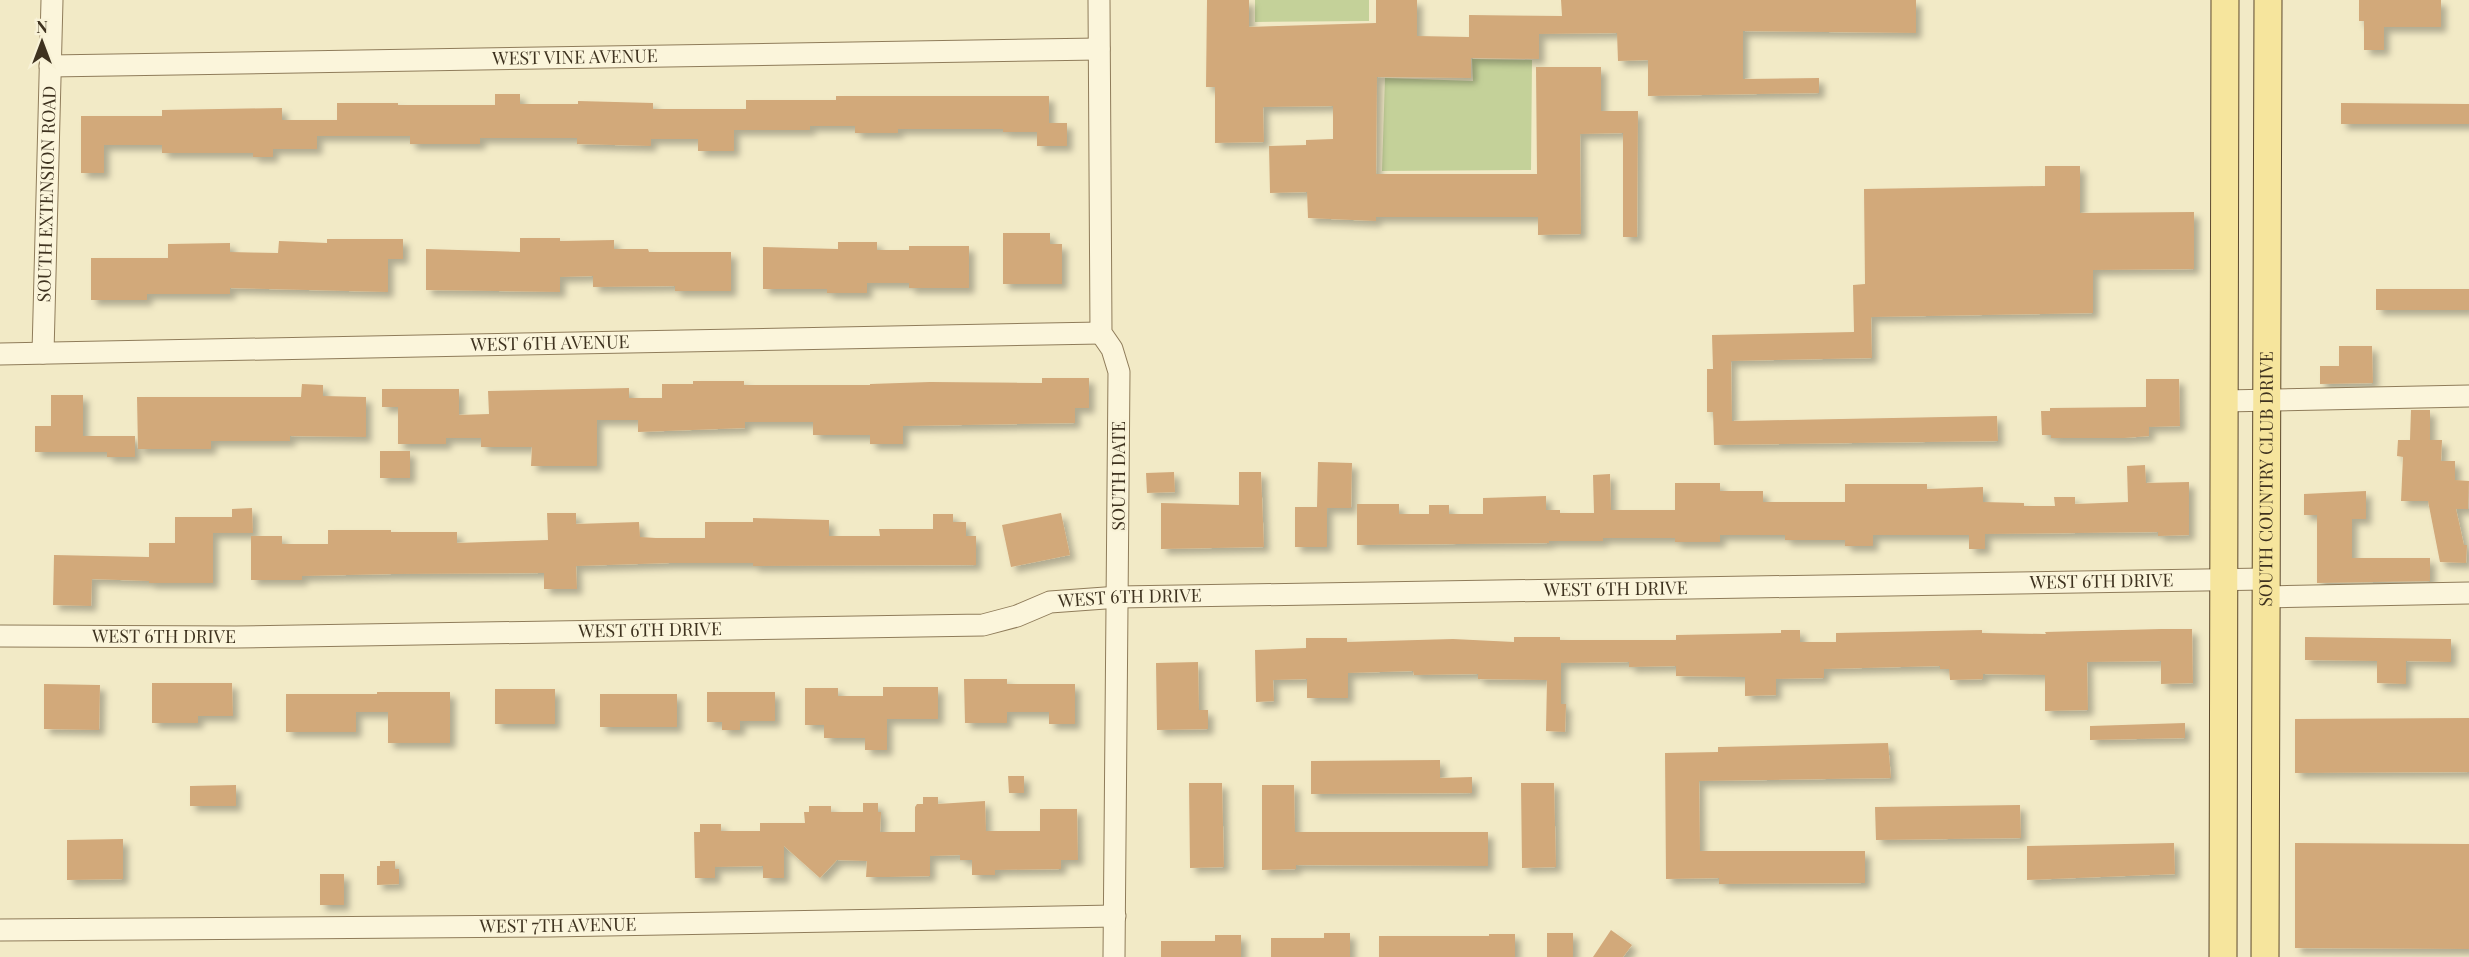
<svg xmlns="http://www.w3.org/2000/svg" width="2469" height="957" viewBox="0 0 2469 957" font-family="'Playfair Display',serif">
<style>
.green{fill:#c4d199}
.building{fill:#d2a97a;filter:url(#shadow)}
.lines{fill:none;stroke-linecap:round;stroke-linejoin:round}
.minor-casing{stroke:#8f7c5a;stroke-width:23}
.major-casing{stroke:#5d492e;stroke-width:29}
.minor{stroke:#fbf5db;stroke-width:21}
.major{stroke:#f6e59d;stroke-width:27}
.labels{text-anchor:middle;stroke-width:4.5;stroke-linejoin:round;paint-order:stroke}
.street-label{font-size:18px;fill:#3e321f;stroke:#f8f2d7}
</style>
<defs>
<filter id="shadow"><feDropShadow dx="5.5" dy="5.5" stdDeviation="3" flood-color="#0004"/></filter>
</defs>
<rect width="100%" height="100%" fill="#f2eac6"/>
<path class="green" d="M1255,0H1369V21L1255,22Z
M1472,59L1532,60L1531,170L1382,171L1385,78L1473,81Z"/>
<path class="building" d="M1207,0H1249V27L1376,23V0H1417V36L1469,37V15L1562,16L1561,0H1916V33L1743,31V79L1819,78V93L1648,96V60L1618,61L1617,33L1539,34V59L1471,58V78L1377,77L1376,174H1537L1536,67H1601V111H1638L1637,237H1623V133L1580,134L1581,234L1538,235V217H1376V221L1308,218L1307,192L1270,193L1269,146L1306,145V140L1333,139V106L1263,107L1264,142L1215,143V87H1206Z
M2359,0H2441V27H2384V50H2364V21H2359Z
M495,94H520V104H578V101L653,103V109H746V100H836V96H1049V123H1067V146H1037V132H1003V129H898V133H855V126H810V130H734V151H698V139H651V146L577,144V138H480V144H410V136H317V149H273V157H253V153H162V145H104V173H81V116H162V110L282,108V120H337V103H398V105H495Z
M2341,103L2469,104V124H2341Z
M2045,166H2080V213L2194,212V269L2093,270V313L1871,317L1872,358L1731,361L1732,421L1997,416L1998,441L1714,445L1713,412H1707V369H1713L1712,335L1854,332L1853,285L1865,284L1864,189L2045,186Z
M1003,233H1050V244H1062V284H1003Z
M520,238H560V241L614,240V249H648L649,252H731V291H675V286L593,287V276L560,277V292L426,290V249L520,252Z
M327,239H403V259H388V292L230,288V294H147V300H91V258H168V244L230,243V252L278,253L279,241L327,243Z
M838,242H877V250H909V246H969V288H909V283H867V293H827V289H763V247L838,249Z
M2376,289H2469V310H2376Z
M2339,346H2372L2373,383L2320,384V366H2339Z
M1042,378H1089V408H1075V423L903,426V444H870V435H813V422H745V428L638,432V420H597V466H531L532,447H481V438H446V444H398V407H382V389H459V415L489,414L488,391L629,388V398H662V384H693V381H744V385H870V384L930,382L1042,383Z
M2146,379H2179L2180,426L2149,427V436L2124,438H2051V435H2042L2041,411H2050V408L2146,407Z
M302,384L323,385V396L366,397V437L290,436V441H211V449H138L137,397H301Z
M51,395H83V436H135V457H107V452H35V426H51Z
M2411,410H2430V440H2442L2441,461H2455V480L2469,481L2468,509H2456L2464,545H2467L2466,563L2440,562L2428,501H2401L2403,457L2397,456L2398,440H2410Z
M380,451H410V478H380Z
M1318,462L1352,463L1351,508H1327V547H1295V507H1317Z
M2145,465L2146,483L2189,482V535L2158,536V532L1985,534V549H1969V535H1873V546H1845V540H1785V535H1720V542H1675V538H1603V541H1549V543L1357,545V504H1399V514H1429V505H1449V514H1483V498L1546,496V510H1560V513H1594L1593,475L1610,474L1611,510H1675V483H1720V491H1763V502H1845V484H1927V489L1983,487V502L2024,503V506H2055L2054,497H2075V504L2128,502L2127,466Z
M1174,472L1175,492L1147,493L1146,473Z
M1239,472H1261L1264,547L1161,549V503L1239,505Z
M2366,491V519H2352V558H2430V581L2317,583V515H2304V494Z
M252,508L253,533H213V583H149V581L92,579L91,606L53,605L54,555L149,557V543H175V517H232V509Z
M547,513H576V524L639,522L640,537L656,538H705V522H753V518L829,520V536H880L879,529H933V514H953V522H966V536H976V565L753,566V563H669L576,566L577,589H544V573L392,574L302,576V580H251V536H282V544H328V530H391V532H457V543L548,540Z
M1061,513L1070,555L1011,567L1002,525Z
M2161,629H2192L2193,683L2161,684V661L2087,662L2088,710L2045,711V675L1983,674V679L1950,680L1949,669H1940V666L1824,669V678L1776,679V695L1745,696V677L1676,676V666L1629,667V662L1561,663V704H1566L1565,732L1546,731L1547,680L1478,679V674L1414,675L1413,671L1348,673V698H1307V679L1273,680L1274,701L1256,702L1255,650L1306,648V638H1347V642L1453,639L1514,642V637H1560V640H1676V635L1781,633V630H1800V642H1836V633L1982,630V633L2046,634L2045,632Z
M2305,637L2451,639V662L2406,661V684L2377,683V661L2305,660Z
M1198,662L1199,710H1208V729L1157,730L1156,663Z
M964,679H1007V684H1075V724H1049V712H1007V723H965Z
M152,683H232L233,716H198V723H152Z
M44,684L100,685L99,730L44,729Z
M883,687H938V719H887V750H865V738H824V725H805V688H838V696H883Z
M495,689H555V724H495Z
M377,692H450V743H388V712H356V732H286V694H377Z
M707,692H775V721H740V730H722V722H707Z
M600,694H677V727H600Z
M2469,718V772L2295,773V719Z
M2185,723V738L2090,740V726Z
M1888,743L1891,778L1699,781L1700,851H1865V883L1719,884V878L1666,879L1665,753L1718,752V747Z
M1440,760V778L1472,777V793L1311,794V761Z
M1008,776H1024V793H1009Z
M1189,783H1222L1224,867L1190,868Z
M1521,783H1554L1556,867L1522,868Z
M236,785V806H190V786Z
M1262,785H1294L1295,832H1488V866L1296,865V869L1262,870Z
M923,797H938V804L985,801L986,831H1040V809H1077L1078,860H1061V869L995,870V875H972V860H960V855L930,856V876L888,877H866L867,861L837,860L820,878L784,846V878H763V866L715,867V878H695L694,832H700V824H721V831H760V823H805L804,812H809V806H831V812H863V803H878V812H881L880,832H915V807L917,804H923Z
M2020,805L2021,838L1876,840L1875,807Z
M123,839V879L67,880V840Z
M2174,843L2175,874L2027,880V846Z
M2295,843L2469,844V949L2295,948Z
M380,861H395V869H399V884L377,885V866H380Z
M320,874H344V905H320Z
M1611,930L1632,945L1623,957H1593Z
M1324,933H1350V957H1271V938H1324Z
M1547,933H1573V957H1547Z
M1489,934H1515V957H1379V936H1489Z
M1215,935H1241V957H1161V941H1215Z"/>
<g class="lines">
<defs>
<g id="minor">
<path d="M1099,0L1101,333L1112,349L1119,372L1114,957"/>
<path id="s1" d="M50,66L1099,49"/>
<path id="s2" d="M43,353L52,0"/>
<path id="s3" d="M0,354L1101,333"/>
<path d="M2224,401L2469,396"/>
<path d="M2266,597L2469,593"/>
<path id="s4" d="M0,636L236,637L983,625L1017,616L1050,602L1119,597L2265,579"/>
<path id="s5" d="M0,930L549,926L1115,916"/>
</g>
<g id="major">
<path d="M2223,957L2225,0"/>
<path id="s6" d="M2265,957L2268,0"/>
</g>
</defs>
<use href="#minor" class="minor-casing"/>
<use href="#major" class="major-casing"/>
<use href="#minor" class="minor"/>
<use href="#major" class="major"/>
</g>
<g class="labels">
<g class="street-label">
<text dy="6" stroke="none"><textPath href="#s1" startOffset="525">WEST VINE AVENUE</textPath></text>
<text dy="6" stroke="none"><textPath href="#s2" startOffset="159">SOUTH EXTENSION ROAD</textPath></text>
<text dy="6" stroke="none"><textPath href="#s3" startOffset="550">WEST 6TH AVENUE</textPath></text>
<text transform="translate(1119 476) rotate(-90)" y="6">SOUTH DATE</text>
<text dy="6" stroke="none"><textPath href="#s6" startOffset="478">SOUTH COUNTRY CLUB DRIVE</textPath></text>
<text dy="6" stroke="none"><textPath href="#s4" startOffset="2106">WEST 6TH DRIVE</textPath></text>
<text dy="6" stroke="none"><textPath href="#s4" startOffset="1620">WEST 6TH DRIVE</textPath></text>
<text dy="6" stroke="none"><textPath href="#s4" startOffset="1134">WEST 6TH DRIVE</textPath></text>
<text dy="6" stroke="none"><textPath href="#s4" startOffset="650">WEST 6TH DRIVE</textPath></text>
<text dy="6" stroke="none"><textPath href="#s4" startOffset="164">WEST 6TH DRIVE</textPath></text>
<text dy="6" stroke="none"><textPath href="#s5" startOffset="558">WEST 7TH AVENUE</textPath></text>
</g>
</g>
<g transform="translate(42 42)" stroke="#f8f2d7" stroke-width="4.5" paint-order="stroke">
<path d="M0-4.5L10 22L0 15L-10 22Z" fill="#3e321f"/>
<text y="-9" font-size="16" font-weight="bold" text-anchor="middle" fill="#3e321f">N</text>
</g>
</svg>
